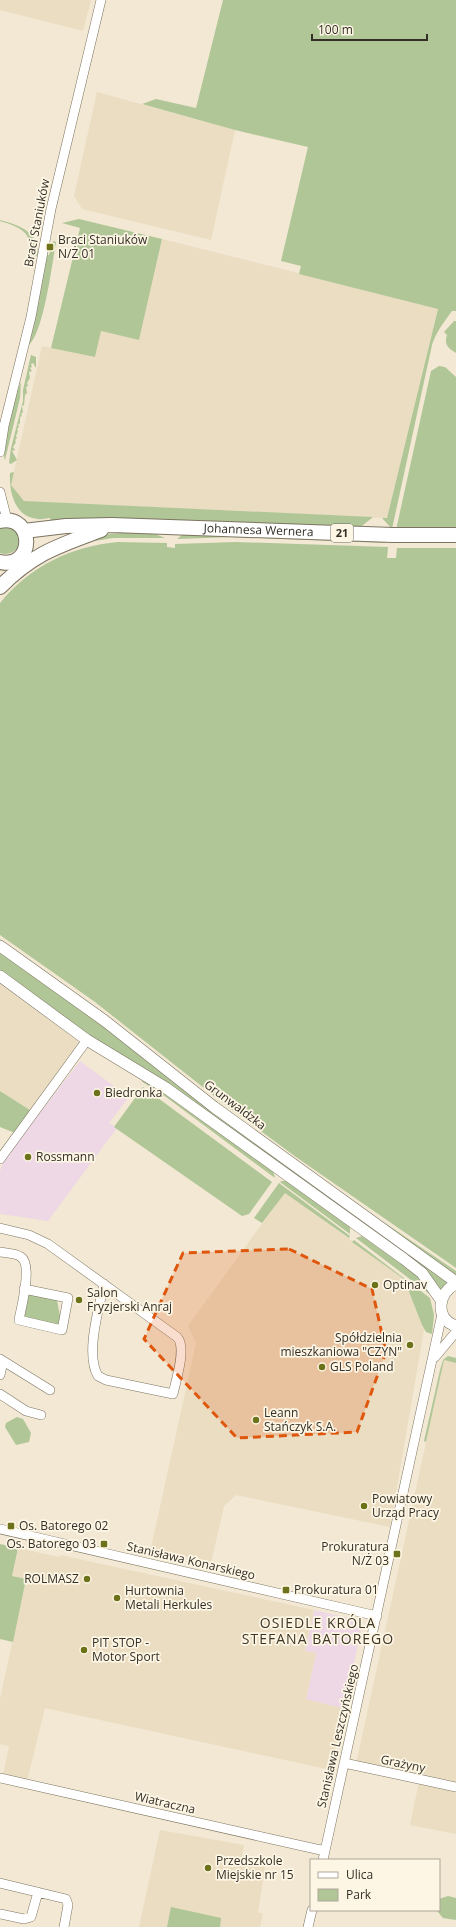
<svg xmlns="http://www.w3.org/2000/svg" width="456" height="1927" viewBox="0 0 456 1927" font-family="'Open Sans',sans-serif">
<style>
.commercial{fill:#eed8e5}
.built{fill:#eaddc2}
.green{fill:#b0c697}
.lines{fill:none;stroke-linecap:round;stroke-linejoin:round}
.minor-casing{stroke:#7d7461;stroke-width:10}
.tertiary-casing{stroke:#7d7461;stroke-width:12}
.primary-casing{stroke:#7d7461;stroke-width:16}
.minor{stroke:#fff;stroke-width:9}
.tertiary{stroke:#fff;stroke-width:11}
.primary{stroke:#fff;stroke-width:14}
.marked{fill:#df570d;fill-opacity:0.2;stroke:#df570d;stroke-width:3;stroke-dasharray:8 5;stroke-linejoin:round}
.poi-dot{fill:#6c7219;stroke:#fef6e5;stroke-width:1.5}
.labels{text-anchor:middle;stroke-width:3.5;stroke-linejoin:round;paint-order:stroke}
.shield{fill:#fef6e5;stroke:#706b60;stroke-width:1}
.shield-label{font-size:11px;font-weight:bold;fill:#332f27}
.street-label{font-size:12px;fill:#332f27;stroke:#fef6e5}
.poi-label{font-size:12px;fill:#332f27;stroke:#fef6e5;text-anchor:start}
.quarter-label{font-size:14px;letter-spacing:1px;fill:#3e3625;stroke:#fef6e5}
</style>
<rect width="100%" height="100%" fill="#f2e8d3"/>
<path class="commercial" d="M80,1061L129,1097L109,1123L117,1128L48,1221L0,1214V1171L4,1159Z
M314,1610L358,1620L362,1624L345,1709L306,1700L316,1653L305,1651Z"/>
<path class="built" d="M0,0H91L83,31L0,10Z
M97,92L235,130L211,240L82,209L74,196Z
M162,239L438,308L387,518L24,501L11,485L42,346L95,357L101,331L139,340Z
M0,984L81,1043L33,1112L0,1091Z
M285,1192L404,1279L424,1330L390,1527L236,1495L224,1506L211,1563L151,1548L196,1343L188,1326Z
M444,1360L456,1363V1786L356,1764Z
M18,1548L59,1557L60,1555L314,1610L305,1651L316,1653L306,1699L345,1709L331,1770L45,1708L27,1781L3,1775L9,1746L0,1744V1699L26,1579L12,1576Z
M419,1782L456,1790V1834L410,1825Z
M160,1830L244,1845L242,1856L266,1861L258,1912L263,1914L260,1927H139Z"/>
<path class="green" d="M223,0H456V311H452C444,322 436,332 432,345L392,529L382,518H387L438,309L299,274L301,266L281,261L308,147L235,130L142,104L156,99L196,108Z
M79,219L162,239L139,340L101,331L95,357L51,348L80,228L62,223Z
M0,220C19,225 39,232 38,255L31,259C33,233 23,228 0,221Z
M53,241L56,242C52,264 44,331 29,345L47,255H49Z
M454,321H456V353C448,348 444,345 447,335L444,332Z
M31,355L36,357V368L33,363L31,364L32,367L30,368L32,371L29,372L30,378L27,383L28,386L26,387L27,393L25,395L24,405L22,406L23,412L21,414L22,416L20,417V423L18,425L19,427L17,429L18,431L16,436L17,438L15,440L16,442L13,447L15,450L12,451L17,460L11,464L9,463L11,448L23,401V390Z
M439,366L445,367L456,377V531L396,530L431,371Z
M21,382L20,398L5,460C0,451 16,393 21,382Z
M14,472L11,485L24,501L373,517L358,529L52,525L50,518C46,518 42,520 38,519C14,517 9,491 10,473Z
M7,527C9,528 14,529 16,531C27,542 14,558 0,553V528Z
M121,533L155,534L165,538H113L88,542L100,535Z
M227,533L384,541L386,543L232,537L177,539L182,535Z
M118,542L167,543V547L175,548V544L236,542L388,547L387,558H396L397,548H456V1268L296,1157L223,1103L95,1002L0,935V603C30,566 72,546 118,542Z
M0,939L108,1016L204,1092L285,1152L382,1221L456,1271V1275L254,1132L0,941Z
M0,951L74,1004L448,1282L440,1290L0,970Z
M141,1081H145L162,1092L273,1171L275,1178L166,1097Z
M143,1087L272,1182L249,1214L242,1216L114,1127Z
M0,1091L33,1112L15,1133L0,1127Z
M282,1181H287L350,1226V1234L280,1182Z
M279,1183L350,1236L349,1238L285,1193L262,1223L254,1218Z
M362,1236L418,1276L432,1296L356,1238Z
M354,1240L430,1298L434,1315L432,1334L426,1332L422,1325L404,1279L352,1242Z
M26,1293L57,1300L61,1322L54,1326L24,1318Z
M448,1356L456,1358V1363L444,1360L426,1442L424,1441L440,1370L443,1360Z
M17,1417L23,1419L31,1433L29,1442L16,1445L5,1427L6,1423Z
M0,1544L18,1548L12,1576L26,1579L13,1642L0,1639Z
M448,1896L456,1898V1920L443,1918L437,1911L439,1910V1899Z
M171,1907L221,1918L220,1927H167Z"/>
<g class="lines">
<defs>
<path id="minor" d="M0,452L4,426L31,317L51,209L101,0
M0,492L7,520
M0,1159L87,1040
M0,1228L29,1235L48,1244L177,1337C187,1347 176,1380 173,1394L106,1380L98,1376C85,1354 99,1308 104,1284
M0,1252C6,1253 16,1253 21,1257C33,1265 21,1308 19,1320L62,1330L68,1298L24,1289
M435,1357L456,1332
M0,1359L50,1390
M0,1375L3,1361
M0,1394L26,1411L41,1415
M0,1529L377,1616
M344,1763L456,1787
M0,1778L325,1851
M323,1860L442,1314
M0,1883L66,1899L68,1905L64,1927
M0,1914L24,1919L31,1917L38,1892
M308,1927L312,1910"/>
<path id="tertiary" d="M0,946L105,1021L214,1107L456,1282
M0,976L87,1040L166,1088L404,1259L422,1273L441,1300
M456,1284C438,1292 434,1319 456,1326"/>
<g id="primary">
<path d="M0,521C35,514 35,569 0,562"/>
<path id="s1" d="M24,531L66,526L112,525L393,535H456"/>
<path d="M0,587C34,553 58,546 101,530"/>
</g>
</defs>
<use href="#minor" class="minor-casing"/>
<use href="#tertiary" class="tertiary-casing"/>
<use href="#primary" class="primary-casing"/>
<use href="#minor" class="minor"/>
<use href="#tertiary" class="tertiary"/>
<use href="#primary" class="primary"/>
</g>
<path class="marked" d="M289,1249L372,1289L386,1352L357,1432L237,1438L144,1339L183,1253Z"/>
<g class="poi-dot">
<rect x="46" y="243" width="8" height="8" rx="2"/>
<circle cx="97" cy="1093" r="4"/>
<circle cx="28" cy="1157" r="4"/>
<circle cx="375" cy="1285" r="4"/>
<circle cx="79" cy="1300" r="4"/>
<circle cx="410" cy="1345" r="4"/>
<circle cx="322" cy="1367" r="4"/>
<circle cx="256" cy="1420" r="4"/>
<circle cx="364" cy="1506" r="4"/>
<rect x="7" y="1522" width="8" height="8" rx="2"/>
<rect x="100" y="1540" width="8" height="8" rx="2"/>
<rect x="393" y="1550" width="8" height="8" rx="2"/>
<circle cx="87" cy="1579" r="4"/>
<rect x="282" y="1586" width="8" height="8" rx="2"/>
<circle cx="117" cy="1598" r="4"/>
<circle cx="84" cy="1650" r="4"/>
<circle cx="208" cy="1868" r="4"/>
</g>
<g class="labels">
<rect class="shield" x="331" y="524" width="22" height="18" rx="3"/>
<g class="shield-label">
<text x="342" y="537">21</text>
</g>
<g class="street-label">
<text transform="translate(37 223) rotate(-79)" y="4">Braci Staniuków</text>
<text dy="4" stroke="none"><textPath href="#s1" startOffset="235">Johannesa Wernera</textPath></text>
<text transform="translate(235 1105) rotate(37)" y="4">Grunwaldzka</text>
<text transform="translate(191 1561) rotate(13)" y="4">Stanisława Konarskiego</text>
<text transform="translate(338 1736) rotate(-77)" y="4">Stanisława Leszczyńskiego</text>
<text transform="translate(403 1764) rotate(12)" y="4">Grażyny</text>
<text transform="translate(165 1803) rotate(13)" y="4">Wiatraczna</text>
</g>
<g class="poi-label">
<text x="58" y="244">Braci Staniuków<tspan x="58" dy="14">N/Ż 01</tspan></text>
<text x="105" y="1097">Biedronka</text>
<text x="36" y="1161">Rossmann</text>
<text x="383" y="1289">Optinav</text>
<text x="87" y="1297">Salon<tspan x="87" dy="14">Fryzjerski Anraj</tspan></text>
<text x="402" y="1342" text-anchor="end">Spółdzielnia<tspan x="402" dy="14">mieszkaniowa "CZYN"</tspan></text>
<text x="330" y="1371">GLS Poland</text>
<text x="264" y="1417">Leann<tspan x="264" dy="14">Stańczyk S.A.</tspan></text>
<text x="372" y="1503">Powiatowy<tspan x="372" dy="14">Urząd Pracy</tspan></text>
<text x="19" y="1530">Os. Batorego 02</text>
<text x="96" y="1548" text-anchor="end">Os. Batorego 03</text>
<text x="389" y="1551" text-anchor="end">Prokuratura<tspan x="389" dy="14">N/Ż 03</tspan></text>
<text x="79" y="1583" text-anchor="end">ROLMASZ</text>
<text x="294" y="1594">Prokuratura 01</text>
<text x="125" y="1595">Hurtownia<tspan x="125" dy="14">Metali Herkules</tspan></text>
<text x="92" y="1647">PIT STOP -<tspan x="92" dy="14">Motor Sport</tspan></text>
<text x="216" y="1865">Przedszkole<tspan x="216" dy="14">Miejskie nr 15</tspan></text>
</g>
<g class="quarter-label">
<text x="318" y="1628">OSIEDLE KRÓLA<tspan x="318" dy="16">STEFANA BATOREGO</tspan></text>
</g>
</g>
<rect x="310" y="1859" width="130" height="52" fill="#fef6e5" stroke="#ada699"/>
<rect x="318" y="1872" width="20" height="6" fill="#ffffff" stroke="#ada699"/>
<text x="346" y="1879" font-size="12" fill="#332f27">Ulica</text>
<rect x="318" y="1889" width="20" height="12" fill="#b0c697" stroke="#ada699"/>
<text x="346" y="1899" font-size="12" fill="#332f27">Park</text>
<path d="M312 34v6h115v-6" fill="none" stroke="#332f27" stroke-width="2"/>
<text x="318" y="34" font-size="12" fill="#332f27" stroke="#fef6e5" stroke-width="3" paint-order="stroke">100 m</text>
</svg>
